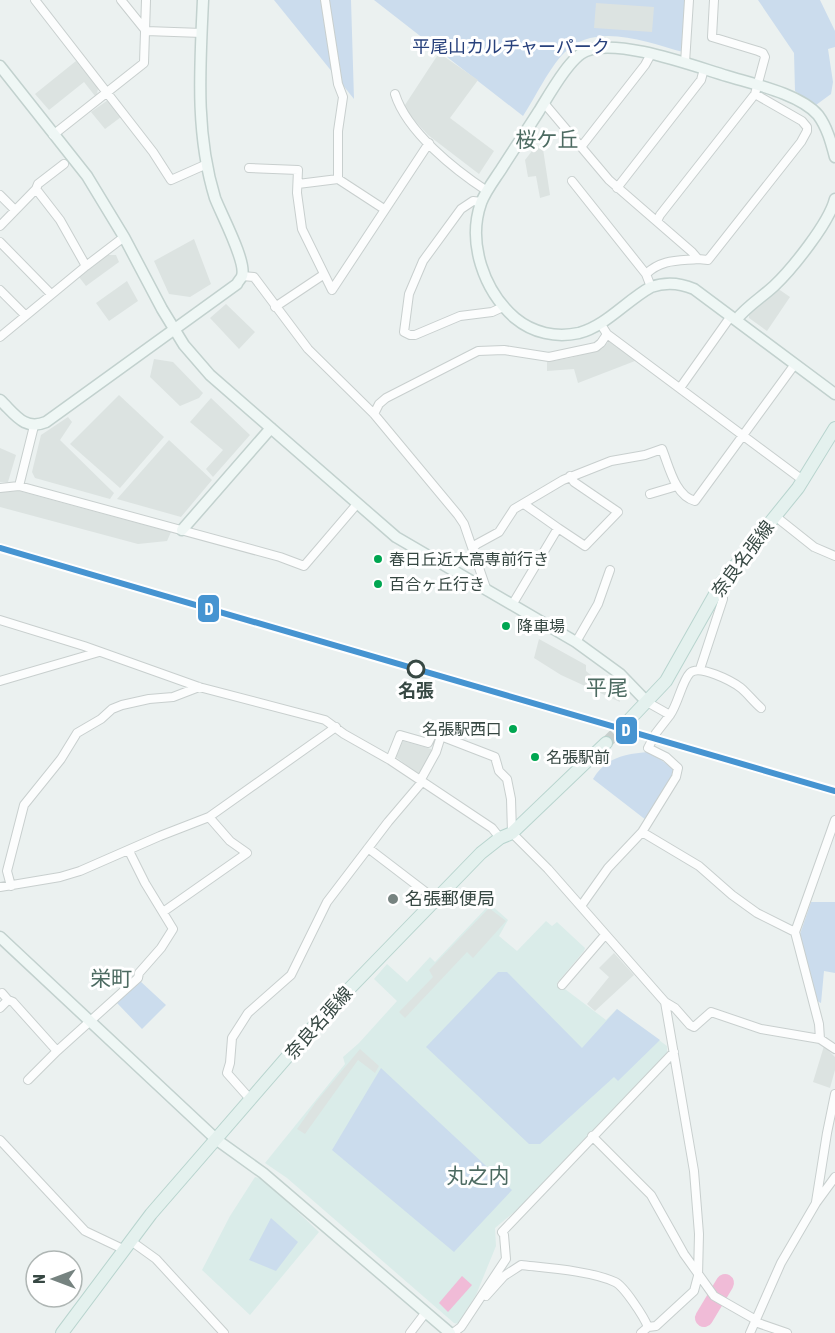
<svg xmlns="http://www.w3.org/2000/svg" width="835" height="1333" viewBox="0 0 835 1333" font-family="'Asap Condensed','Noto Sans JP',sans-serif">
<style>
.education{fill:#daece9}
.green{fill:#cbdced}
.parking{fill:#dce3e1}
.water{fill:#f0bbd7}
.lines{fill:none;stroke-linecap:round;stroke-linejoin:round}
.river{stroke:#f0bbd7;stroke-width:18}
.primary-tunnel{stroke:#c7cfcd;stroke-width:12;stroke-dasharray:12 6;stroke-linecap:butt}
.street-casing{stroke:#c8cfce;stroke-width:10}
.secondary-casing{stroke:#c2d1ce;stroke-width:13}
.primary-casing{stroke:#b8d4ce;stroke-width:14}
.street{stroke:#fcfdfd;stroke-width:8}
.secondary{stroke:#eff7f5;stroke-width:10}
.primary{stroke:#e4f1ee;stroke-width:12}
.rail-1-casing{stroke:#fff;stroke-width:10}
.rail-1{stroke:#4694d1;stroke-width:6}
.bus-dot{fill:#00a651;stroke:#fff;stroke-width:2}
.stop-dot{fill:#fff;stroke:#374843;stroke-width:3}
.poi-dot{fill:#768380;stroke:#fff;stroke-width:2}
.labels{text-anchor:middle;stroke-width:6;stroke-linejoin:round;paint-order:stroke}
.bus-label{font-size:16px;fill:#374843;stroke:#fff;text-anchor:start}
.park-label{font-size:18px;fill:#28417c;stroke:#fff}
.street-label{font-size:18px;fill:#374843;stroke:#fff}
.stop-label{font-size:18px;font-weight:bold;fill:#374843;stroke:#fff}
.poi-label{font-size:18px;fill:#374843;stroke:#fff;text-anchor:start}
.quarter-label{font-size:21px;fill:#4d6b62;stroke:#fff}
.line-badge{stroke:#fff;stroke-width:2}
.badge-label{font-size:16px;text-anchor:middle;font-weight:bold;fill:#fff}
</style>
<rect width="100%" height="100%" fill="#ebf1f0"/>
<path class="education" d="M490,904L508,920L499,936L517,951L546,921L552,926L557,922L585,948L584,951L557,983L606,1020L617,1009L667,1046V1053L531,1198L495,1228L496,1246L476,1295L458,1324L454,1323L287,1178L265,1163L345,1064L343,1057L359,1043L397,1001L374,979L387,964L407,982L430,957L435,962Z
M255,1177L263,1179L319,1232L250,1315L202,1270L230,1216Z"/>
<path class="green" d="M274,0H351L354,99Z
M374,0H685L683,52C646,42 595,21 564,53C549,68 535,98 523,116Z
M758,0H820L835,31V47L828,49L833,82L831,94L816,105L795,91L794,53Z
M649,752L673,768V774L646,820L593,779C606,757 625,754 649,752Z
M811,902H835V973L824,971L821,1003L815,1000L800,934Z
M498,972H507L582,1048L617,1009L660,1040L618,1081L614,1077L540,1144H529L426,1047Z
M140,981L166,1005L142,1029L117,1003Z
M381,1068L512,1190L454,1252L332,1150Z
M271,1218L298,1242L276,1271L249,1260Z"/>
<path class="parking" d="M596,3L654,7L652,32L594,28Z
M439,53L478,80L450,118L494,151L479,174L428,135L403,108Z
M76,61L98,88L97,95L95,96L84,82L49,110L35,94Z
M108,100L121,117L105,129L91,112Z
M535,147L543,149L550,195L540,198L536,176L528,177L525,160Z
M194,239L211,284L190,297L169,294L154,261Z
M108,255H116L119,262L86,286L79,277Z
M127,281L138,301L109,321L96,303Z
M777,288L790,297L767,331L749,318V313Z
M226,304L255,332L239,349L210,318Z
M610,340L635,361L578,383L574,369L547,371V362L570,358L602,349Z
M154,359L173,362L203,393L199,398L180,406L150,377Z
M119,395L164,437L120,488L70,444Z
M211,398L250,435L213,477L206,469L223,450L190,422Z
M68,417L72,422L60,440L114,493L110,499L35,478L32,472L41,435Z
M169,440L212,480L181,517L117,499Z
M0,448L16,455L8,482H0Z
M19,491L170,532H171L167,541L138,544L0,507V492Z
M539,639L586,665V671L619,698L620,702L561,675L534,658Z
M403,741L431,749L432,753L420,776L396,757Z
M489,908L506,921L473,958L467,952L405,1018L399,1012L433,977L429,970Z
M614,953L634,975L595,1011L587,1004L609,977L599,968Z
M824,1046L835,1057V1070L830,1088L813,1082Z
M360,1049L379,1066L375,1073L358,1060L305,1134L297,1129L316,1102Z"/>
<path class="water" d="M462,1276L472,1285L448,1312L439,1303Z"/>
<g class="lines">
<path class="river" d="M704,1318L725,1283"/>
<path class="primary-tunnel" d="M606,743L630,719"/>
<defs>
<path id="street" d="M35,0L153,152L171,180L207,164
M121,0L146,31
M325,0L338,84L343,97L338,131V179
M146,31L202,33
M685,63L689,0
M395,94C407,132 455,170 487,191
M544,103L609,180L692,252L698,259L708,260L801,142L807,131V127L802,121L755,94
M53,135L144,63L146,0
M581,147L645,65L651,54
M249,168L298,170L297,193L302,229L332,290L429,143
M572,181L646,274
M298,184L338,179L384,209
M617,188L701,80L704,69
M36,189L60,220L86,266
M0,195L15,210
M482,202L473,201L461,209L423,261L409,294L404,332L410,335H415L460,316L492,312L503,307
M657,221L660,215L755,94L765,57L763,53L758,51L712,37L714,0
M0,226L36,189L38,184L64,164
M0,242L51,294
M242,276L254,277L308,349L374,414L458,515L464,524L487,591
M651,287L646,274C662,259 678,261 698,259
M0,290L25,315
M275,307L323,275
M600,323L607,334L804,481
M0,337L86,266L124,237
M680,388L731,316
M374,414L379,404L386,398L478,351L504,350L549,357L596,347L601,343L607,334
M19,486L34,426
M0,488L19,486L280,557L304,566L357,504
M650,494L677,486
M524,504L558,528
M775,516L814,547L835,556
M473,548L477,544L499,532L514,509L563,480L611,461L645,455L662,449C669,466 675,496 695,501L795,364
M512,605L558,528L585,546L618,512L574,482L570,476
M0,620L84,646L199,687L325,720L344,734L390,760L492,828L500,838
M576,642L598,604L610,570
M700,669L723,599L722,583
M0,681L99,652
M647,702L670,715C678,704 682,681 690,673C699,664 732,681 741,688C748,694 754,702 761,708
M390,760L400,735L428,743L433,733L495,757L499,771L507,779L511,799L512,833L548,869L665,1002L675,1008L690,1025L694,1027L711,1012L761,1029L820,1039L835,1049
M420,781L436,752L441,736
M642,832L699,866L732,895L757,913L795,932
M368,848L436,900
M11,886L7,871L24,805L61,759L77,733L101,719L112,709L122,705L149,699L173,697L199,687
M0,887L60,877L80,871L160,836L209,817L336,727
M581,906L608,868L642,832L676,777L678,768L666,757L648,748L656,733L670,715
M163,912L247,853L230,841L209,817
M562,985L605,935
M2,993L8,1000
M0,1008L8,1000L13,1002L57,1051L138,978L139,973L161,948L173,929L145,883L129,851
M820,1039L819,1024L795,932L835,820
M28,1080L57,1051
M251,1100L227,1073L230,1063L232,1038L248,1013L291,975L327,902L388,822L422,782
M592,1136L651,1195L684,1254L714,1296L756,1320
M0,1140L85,1231L125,1250
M816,1202L827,1133L835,1094
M131,1241L156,1259L224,1333
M486,1296L504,1276L521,1265C548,1268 591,1271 615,1282C624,1286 644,1317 648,1327
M755,1322L787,1333
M410,1333L426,1312
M453,1333L461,1327L506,1259L504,1235L502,1232L674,1052
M641,1333L648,1327L656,1326L694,1291L698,1276L699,1234L694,1171L665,1002
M750,1333L781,1263L816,1203L835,1177"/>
<path id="secondary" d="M0,66L87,176L124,237L162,309L184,345L210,375L396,537L576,642L620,674L647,702
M835,157C831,142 827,127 818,115C800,94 753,84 727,76C693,66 619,38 586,51C570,57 549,95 539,111C527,130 514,149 502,168C495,179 486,190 481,203C467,243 484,291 515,318C533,333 556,338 579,333C606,326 627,300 651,287C665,282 680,283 694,289L835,394
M736,320C747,306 761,298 774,286C792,269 829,223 835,199
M0,400C15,414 24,431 46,422L237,284C238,281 241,279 242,276C247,262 221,214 215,198C195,133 200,67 203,0
M182,530L271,428
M0,937L217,1140L263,1173L450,1333"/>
<path id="primary" d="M630,719L666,681L722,582L798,488L835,428
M62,1333L151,1214L320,1019L481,853L500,838L512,833L606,743"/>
</defs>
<use href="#street" class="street-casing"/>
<use href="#secondary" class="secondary-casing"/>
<use href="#primary" class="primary-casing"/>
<use href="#street" class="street"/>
<use href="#secondary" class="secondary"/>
<use href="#primary" class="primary"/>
<defs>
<path id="rail-1" d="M0,548L835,791"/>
</defs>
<use href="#rail-1" class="rail-1-casing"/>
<use href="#rail-1" class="rail-1"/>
</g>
<g class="bus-dot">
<circle cx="378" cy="559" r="5"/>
<circle cx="378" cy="584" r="5"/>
<circle cx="506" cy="626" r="5"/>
<circle cx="513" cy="729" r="5"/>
<circle cx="535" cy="757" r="5"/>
</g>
<circle class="stop-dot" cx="416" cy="669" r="8"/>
<circle class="poi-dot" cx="393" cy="899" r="6"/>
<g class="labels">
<g class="bus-label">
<text x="389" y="565">春日丘近大高専前行き</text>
<text x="389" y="590">百合ヶ丘行き</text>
<text x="517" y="632">降車場</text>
<text x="502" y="735" text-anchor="end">名張駅西口</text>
<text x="546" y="763">名張駅前</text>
</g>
<g class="park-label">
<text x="511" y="53">平尾山カルチャーパーク</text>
</g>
<g class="street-label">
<text transform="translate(743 559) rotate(-53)" y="6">奈良名張線</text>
<text transform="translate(319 1023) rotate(-48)" y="6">奈良名張線</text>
</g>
<g class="stop-label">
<text x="416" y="697">名張</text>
</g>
<g class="poi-label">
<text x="405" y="905">名張郵便局</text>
</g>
<g class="quarter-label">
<text x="547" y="147">桜ケ丘</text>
<text x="607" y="695">平尾</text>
<text x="111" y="986">栄町</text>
<text x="478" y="1183">丸之内</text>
</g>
</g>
<g class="line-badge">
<rect x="197" y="594" width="23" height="29" rx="6" fill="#4694d1"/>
<rect x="615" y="716" width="23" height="29" rx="6" fill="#4694d1"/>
</g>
<g class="badge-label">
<text x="209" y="615">D</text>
<text x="626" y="736">D</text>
</g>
<g transform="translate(54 1279) rotate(270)"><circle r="28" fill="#ffffff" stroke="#afb6b4" stroke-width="1.5"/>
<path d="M0-4.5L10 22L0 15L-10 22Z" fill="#768380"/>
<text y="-9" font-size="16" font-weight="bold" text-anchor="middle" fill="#374843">N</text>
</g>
</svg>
